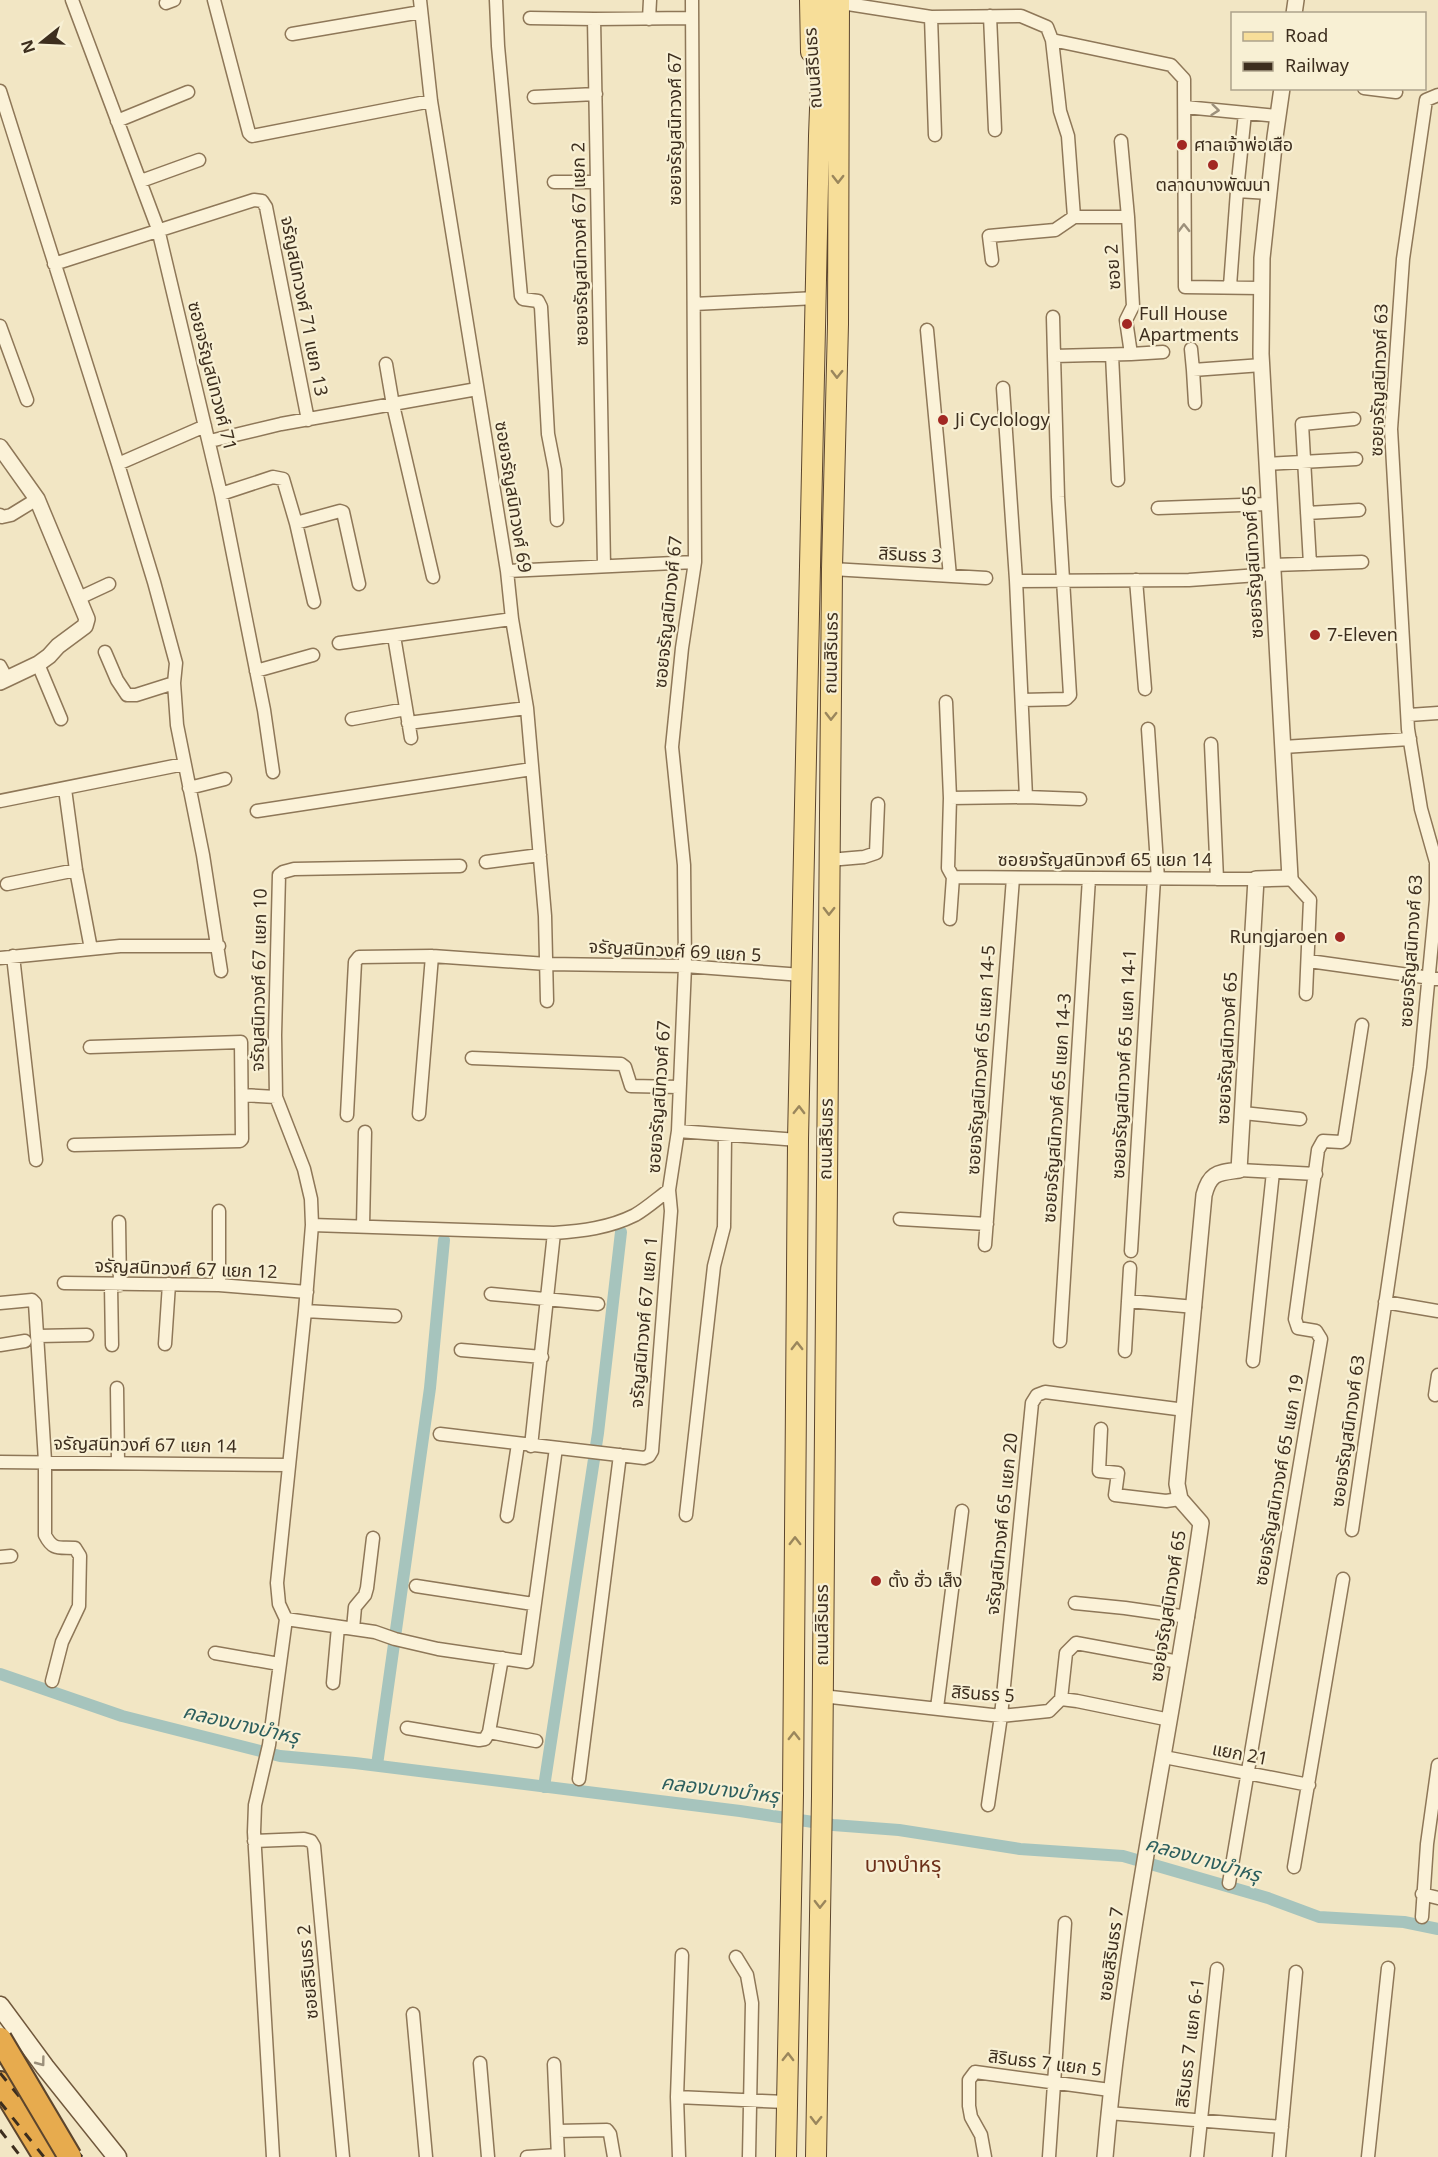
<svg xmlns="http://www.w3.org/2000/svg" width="1438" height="2157" viewBox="0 0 1438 2157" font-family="Georgia,'Noto Sans Thai',serif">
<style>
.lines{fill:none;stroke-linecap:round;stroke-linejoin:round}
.canal{stroke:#a6c4bd;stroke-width:12}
.minor-casing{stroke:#8e7758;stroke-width:15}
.tertiary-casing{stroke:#8e7758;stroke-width:18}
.secondary-casing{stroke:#70583c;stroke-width:21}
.primary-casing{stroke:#5c452d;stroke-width:22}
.motorway-casing{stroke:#5c452d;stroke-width:26}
.minor{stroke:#fbf2d8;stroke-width:12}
.tertiary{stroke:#fbf2d8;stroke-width:15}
.secondary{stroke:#fbf2d8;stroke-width:18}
.primary{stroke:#f7de99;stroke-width:20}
.motorway{stroke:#e7ab4e;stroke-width:22}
.rail{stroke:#3d2e1e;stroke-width:3;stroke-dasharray:10 10;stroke-linecap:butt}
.motorway-bridge-casing{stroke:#5c452d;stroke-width:26;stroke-linecap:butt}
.motorway-bridge{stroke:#e7ab4e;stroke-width:22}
.oneway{stroke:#9c907b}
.oneway2{stroke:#9a865c}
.poi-dot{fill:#a22823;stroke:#f8f0d4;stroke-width:2}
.labels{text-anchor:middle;stroke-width:4.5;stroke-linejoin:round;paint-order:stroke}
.street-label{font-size:18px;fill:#3d2e1e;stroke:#f8f0d4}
.poi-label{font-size:18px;fill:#3d2e1e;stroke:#f8f0d4;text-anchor:start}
.water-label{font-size:20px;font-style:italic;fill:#2c5e5d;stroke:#f8f0d4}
.quarter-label{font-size:21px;fill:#6d2f19;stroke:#f8f0d4}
</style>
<rect width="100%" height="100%" fill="#f2e6c4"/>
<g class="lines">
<path class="canal" d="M0,1674L122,1716L280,1756L355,1763L740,1811L833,1825L899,1830L1020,1849L1123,1856L1268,1898L1319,1917L1404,1922L1438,1929
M377,1765L430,1388L444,1240
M544,1787L598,1433L621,1232"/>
<defs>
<path id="minor" d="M72,0L158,229L221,494L264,710L273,772
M214,0L249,133L252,136L431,101
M420,0L431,101L507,571L512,619L527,708L545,916L547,1001
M496,0L498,46L521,296L523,299L538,301L541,307L548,434L555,470L557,520
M166,3L174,0
M848,4L931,17L1021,16L1047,27L1052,40L1060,111L1068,136L1074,217H1128L1133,306L1126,320L1131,354L1054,356L1058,497L1070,695L1066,699L1022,700
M990,16L995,130
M931,17L935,135
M530,18L594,19
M649,19L650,0
M292,34L421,12
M1052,40L1171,65L1184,79L1185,287L1261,288
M1364,88L1396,92
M0,91L118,464L154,582L176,663L174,683L177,725L203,855L221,971
M534,97L596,94
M1185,107L1278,116
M117,121L188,92
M1121,141L1128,217
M141,181L199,160
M554,182H597
M1237,191L1269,193
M992,260L989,236L1055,230L1074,217
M54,264L254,200L262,201L266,207L308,420
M1230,286L1237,191L1245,113
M694,304L816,298
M1053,317L1054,356
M0,326L27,400
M927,330L950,576
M1191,349L1193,370L1262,365
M1131,354L1163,352
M1112,355L1118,480
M386,364L393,405L433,577
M1193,370L1195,403
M1003,388L1016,580L1026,797
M210,441L281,424L477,389
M118,464L205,426
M1267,464L1356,459
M221,494L273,477L283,479L296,523L314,602
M1158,508L1269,504
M1307,513L1359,510
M0,515L2,517L11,515L37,499
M296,523L340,511L343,512L359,584
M1310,564L1302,424L1354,419
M1273,565L1362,562
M604,566L594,19L692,18
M832,569L986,578
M507,571L695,562
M1136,580L1145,689
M1016,581L1189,580L1273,574
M79,598L109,584
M394,636L411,738
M339,643L512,619
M105,652L117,680L127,695H136L174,683
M38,664L61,719
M0,666L7,679
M256,671L313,655
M946,702L950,798L948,868L953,877
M1409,715L1438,713
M352,719L406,709
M408,723L527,708
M1148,729L1158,879
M1211,744L1217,879
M1283,747L1410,739
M189,788L225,779
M65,789L76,870L91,949
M950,798L1026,797L1080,799
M0,801L184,764
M257,811L532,769
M829,860L864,857L876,853L878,804
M486,862L540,855
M953,877L1256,879
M1290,878L1310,900L1306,994
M7,884L76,870
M950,919L953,877
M13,956L36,1160
M0,958L120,946H219
M1309,961L1438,979
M472,1058L621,1064L625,1067L631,1086L679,1087
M242,1095L276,1097
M1243,1113L1300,1119
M419,1114L432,956
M347,1115L355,962L359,957L432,956L547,964L685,966L802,975
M678,1131L798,1140
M74,1145L240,1141L242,1139L241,1042L90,1047
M1239,1170L1316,1174
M219,1211V1285
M900,1219L987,1224
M119,1222L120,1285
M312,1225L554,1233C582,1231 609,1228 635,1215C647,1208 658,1198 669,1190
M363,1226L365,1132
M985,1245L1013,878
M1131,1251L1154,879
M64,1283L219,1285L307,1292
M111,1285L112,1345
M491,1294L598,1304
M1128,1301L1195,1307
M1385,1302L1438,1311
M0,1303L32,1300L35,1303L45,1461V1535C53,1551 59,1547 75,1548L80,1556L79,1606L62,1642L52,1681
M305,1311L395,1316
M38,1336L87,1335
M1060,1341L1089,878
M165,1344L169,1284
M0,1345L25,1341
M461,1350L542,1357
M1125,1351L1130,1268
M1253,1361L1273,1172
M117,1388L118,1462
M1435,1395L1438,1375
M1101,1429L1099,1471L1118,1473L1115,1495L1166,1501L1180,1499
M440,1434L644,1458L649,1456L652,1451L671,1211L669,1190L678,1131L685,966L684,865L672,747L682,648L695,562L692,0
M531,1446L554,1233
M0,1462L289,1465
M686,1515L714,1266L724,1227L725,1136
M507,1516L518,1444
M1352,1530L1420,1067L1436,900V862L1421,809L1408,729L1391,429L1403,259L1426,100L1438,95
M0,1557L11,1556
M416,1586L533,1604
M1075,1603L1125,1608L1188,1617
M286,1619L375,1632L395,1639L438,1649L527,1662L556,1448
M353,1629L355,1607L365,1595L367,1588L373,1538
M215,1653L279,1664
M333,1683L338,1627
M822,1696L1001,1716L1049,1711L1061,1699L1077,1701L1170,1720
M1061,1699L1066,1653L1076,1643L1179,1662
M937,1708L962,1511
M407,1728L479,1740L485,1739L489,1732L502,1658
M489,1732L536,1741
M1164,1757L1309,1785
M579,1779L620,1455
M988,1805L1001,1716L1032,1403L1037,1395L1045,1392L1185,1410
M254,1841L304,1839L311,1841L314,1846L343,2157
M1294,1867L1343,1579
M1229,1883L1321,1339L1316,1331L1298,1328L1295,1319L1318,1150L1323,1141L1341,1142L1344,1140L1362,1025
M1422,1894L1438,1898
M1422,1917L1427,1844L1438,1765
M736,1957L747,1975L752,2003L749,2157
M413,2014L426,2157
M480,2063L488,2157
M554,2064L558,2157
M677,2097L786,2102
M1108,2113L1282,2127
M557,2131L607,2130L610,2134L614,2157
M273,2157L254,1832L255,1805L269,1745L286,1619L279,1604L277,1583L305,1311L312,1225L311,1199L304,1169L276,1097L275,1035L279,875L283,872L294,869L460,866
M527,2157L558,2155
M679,2157L677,2097L682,1955
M985,2157L981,2135L971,2117L969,2106V2080L975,2072L1110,2090
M1049,2157L1065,1923
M1197,2157L1217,1969
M1279,2157L1296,1972
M1368,2157L1388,1968"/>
<path id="tertiary" d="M1294,14L1296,0
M0,447L37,499L87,619L85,626L58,646L49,656L38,664L0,682
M1105,2157C1123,1944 1171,1735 1201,1523L1180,1499L1177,1484L1204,1195C1210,1172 1218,1173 1239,1170L1256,879L1290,878L1261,354L1262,258L1275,137L1282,88"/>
<path id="secondary" d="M0,2006L45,2067L117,2157"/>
<path id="primary" d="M810,0L811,52
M786,2157L793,1795L798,1140L819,136L824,0
M816,2157L822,1796L832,569L838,324L839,0"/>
<path id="motorway" d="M0,2083L45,2157"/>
</defs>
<use href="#minor" class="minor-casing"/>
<use href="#tertiary" class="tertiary-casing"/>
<use href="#secondary" class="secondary-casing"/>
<use href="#primary" class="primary-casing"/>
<use href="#motorway" class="motorway-casing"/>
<use href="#minor" class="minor"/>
<use href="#tertiary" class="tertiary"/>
<use href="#secondary" class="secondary"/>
<use href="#primary" class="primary"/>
<use href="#motorway" class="motorway"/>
<path class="rail" d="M0,2057L82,2157
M0,2073L69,2157
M0,2102L44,2157
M0,2130L21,2157"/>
<defs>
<path id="motorway-bridge" d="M0,2039L70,2157"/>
</defs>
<use href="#motorway-bridge" class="motorway-bridge-casing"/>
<use href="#motorway-bridge" class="motorway-bridge"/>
</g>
<defs><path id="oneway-chevron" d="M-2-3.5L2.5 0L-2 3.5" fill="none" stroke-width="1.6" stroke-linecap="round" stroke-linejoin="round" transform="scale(1.5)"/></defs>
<g class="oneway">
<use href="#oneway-chevron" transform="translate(1215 110) rotate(6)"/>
<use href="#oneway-chevron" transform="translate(1184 228) rotate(-91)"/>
<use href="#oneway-chevron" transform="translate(41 2062) rotate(53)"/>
</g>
<g class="oneway2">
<use href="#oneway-chevron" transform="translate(838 179) rotate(90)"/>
<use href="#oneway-chevron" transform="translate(837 374) rotate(91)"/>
<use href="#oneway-chevron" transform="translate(831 716) rotate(91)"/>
<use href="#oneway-chevron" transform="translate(829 911) rotate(91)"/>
<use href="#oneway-chevron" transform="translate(799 1110) rotate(-89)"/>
<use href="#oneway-chevron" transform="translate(797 1346) rotate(-90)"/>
<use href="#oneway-chevron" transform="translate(795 1541) rotate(-90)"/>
<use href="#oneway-chevron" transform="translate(794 1736) rotate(-90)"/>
<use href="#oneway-chevron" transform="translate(820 1904) rotate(91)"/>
<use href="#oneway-chevron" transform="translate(788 2057) rotate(-89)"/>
<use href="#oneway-chevron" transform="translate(816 2120) rotate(91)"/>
</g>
<g class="poi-dot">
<circle cx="1182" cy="145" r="6"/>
<circle cx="1213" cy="165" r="6"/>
<circle cx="1127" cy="324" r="6"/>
<circle cx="943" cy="420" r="6"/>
<circle cx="1315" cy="635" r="6"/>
<circle cx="1340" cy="937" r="6"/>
<circle cx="876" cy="1581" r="6"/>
</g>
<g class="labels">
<g class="street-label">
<text transform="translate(813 68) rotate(-94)" y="6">ถนนสิรินธร</text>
<text transform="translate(675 129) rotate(-90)" y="6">ซอยจรัญสนิทวงศ์ 67</text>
<text transform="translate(580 244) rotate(-91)" y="6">ซอยจรัญสนิทวงศ์ 67 แยก 2</text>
<text transform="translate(1113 267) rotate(-94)" y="6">ซอย 2</text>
<text transform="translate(304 306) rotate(79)" y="6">จรัญสนิทวงศ์ 71 แยก 13</text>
<text transform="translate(212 376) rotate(76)" y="6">ซอยจรัญสนิทวงศ์ 71</text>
<text transform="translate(1379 380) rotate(-88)" y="6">ซอยจรัญสนิทวงศ์ 63</text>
<text transform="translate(513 497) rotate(81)" y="6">ซอยจรัญสนิทวงศ์ 69</text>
<text transform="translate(910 555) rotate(3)" y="6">สิรินธร 3</text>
<text transform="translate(1253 562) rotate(-93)" y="6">ซอยจรัญสนิทวงศ์ 65</text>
<text transform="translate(668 612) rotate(-84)" y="6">ซอยจรัญสนิทวงศ์ 67</text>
<text transform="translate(831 653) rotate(-89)" y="6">ถนนสิรินธร</text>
<text x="1105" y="866">ซอยจรัญสนิทวงศ์ 65 แยก 14</text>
<text transform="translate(675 951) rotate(3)" y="6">จรัญสนิทวงศ์ 69 แยก 5</text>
<text transform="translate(1411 951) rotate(-86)" y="6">ซอยจรัญสนิทวงศ์ 63</text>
<text transform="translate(259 980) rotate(-89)" y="6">จรัญสนิทวงศ์ 67 แยก 10</text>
<text transform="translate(1227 1048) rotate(-87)" y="6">ซอยจรัญสนิทวงศ์ 65</text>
<text transform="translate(981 1060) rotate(-86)" y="6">ซอยจรัญสนิทวงศ์ 65 แยก 14-5</text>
<text transform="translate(1124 1064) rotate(-87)" y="6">ซอยจรัญสนิทวงศ์ 65 แยก 14-1</text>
<text transform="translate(659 1097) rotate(-86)" y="6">ซอยจรัญสนิทวงศ์ 67</text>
<text transform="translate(1057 1108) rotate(-86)" y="6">ซอยจรัญสนิทวงศ์ 65 แยก 14-3</text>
<text transform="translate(826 1139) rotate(-89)" y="6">ถนนสิรินธร</text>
<text transform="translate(186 1269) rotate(2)" y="6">จรัญสนิทวงศ์ 67 แยก 12</text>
<text transform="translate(644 1322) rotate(-85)" y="6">จรัญสนิทวงศ์ 67 แยก 1</text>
<text transform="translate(1348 1431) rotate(-82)" y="6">ซอยจรัญสนิทวงศ์ 63</text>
<text transform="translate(145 1445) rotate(1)" y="6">จรัญสนิทวงศ์ 67 แยก 14</text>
<text transform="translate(1279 1480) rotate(-80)" y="6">ซอยจรัญสนิทวงศ์ 65 แยก 19</text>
<text transform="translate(1002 1524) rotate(-84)" y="6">จรัญสนิทวงศ์ 65 แยก 20</text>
<text transform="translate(1168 1606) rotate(-81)" y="6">ซอยจรัญสนิทวงศ์ 65</text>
<text transform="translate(822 1625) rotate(-90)" y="6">ถนนสิรินธร</text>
<text transform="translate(983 1694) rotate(4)" y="6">สิรินธร 5</text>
<text transform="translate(1240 1754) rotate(11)" y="6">แยก 21</text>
<text transform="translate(1111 1954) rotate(-82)" y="6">ซอยสิรินธร 7</text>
<text transform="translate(308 1972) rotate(-95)" y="6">ซอยสิรินธร 2</text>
<text transform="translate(1190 2043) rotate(-83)" y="6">สิรินธร 7 แยก 6-1</text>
<text transform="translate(1045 2063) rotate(7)" y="6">สิรินธร 7 แยก 5</text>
</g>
<g class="poi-label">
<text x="1194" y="151">ศาลเจ้าพ่อเสือ</text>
<text x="1213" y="191" text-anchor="middle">ตลาดบางพัฒนา</text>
<text x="1139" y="320">Full House<tspan x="1139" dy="21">Apartments</tspan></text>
<text x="955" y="426">Ji Cyclology</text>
<text x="1327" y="641">7-Eleven</text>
<text x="1328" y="943" text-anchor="end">Rungjaroen</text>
<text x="888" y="1587">ตั้ง ฮั่ว เส็ง</text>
</g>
<g class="water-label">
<text transform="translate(241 1724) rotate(13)" y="7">คลองบางบำหรุ</text>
<text transform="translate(720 1789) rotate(7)" y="7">คลองบางบำหรุ</text>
<text transform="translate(1203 1859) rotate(16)" y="7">คลองบางบำหรุ</text>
</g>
<g class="quarter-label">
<text x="903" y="1872">บางบำหรุ</text>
</g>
</g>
<rect x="1231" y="12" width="195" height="78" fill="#f8f0d4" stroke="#ada28b" stroke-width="1.5"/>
<rect x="1243" y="32" width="30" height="9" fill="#f7de99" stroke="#ada28b" stroke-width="1.5"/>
<text x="1285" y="42" font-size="18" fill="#3d2e1e">Road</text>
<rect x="1243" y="62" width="30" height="9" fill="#3d2e1e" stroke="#ada28b" stroke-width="1.5"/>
<text x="1285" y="72" font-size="18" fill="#3d2e1e">Railway</text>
<g transform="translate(42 42) rotate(252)" stroke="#f8f0d4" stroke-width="4.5" paint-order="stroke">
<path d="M0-4.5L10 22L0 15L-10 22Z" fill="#3d2e1e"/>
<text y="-9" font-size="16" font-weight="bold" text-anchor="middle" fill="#3d2e1e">N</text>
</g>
</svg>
